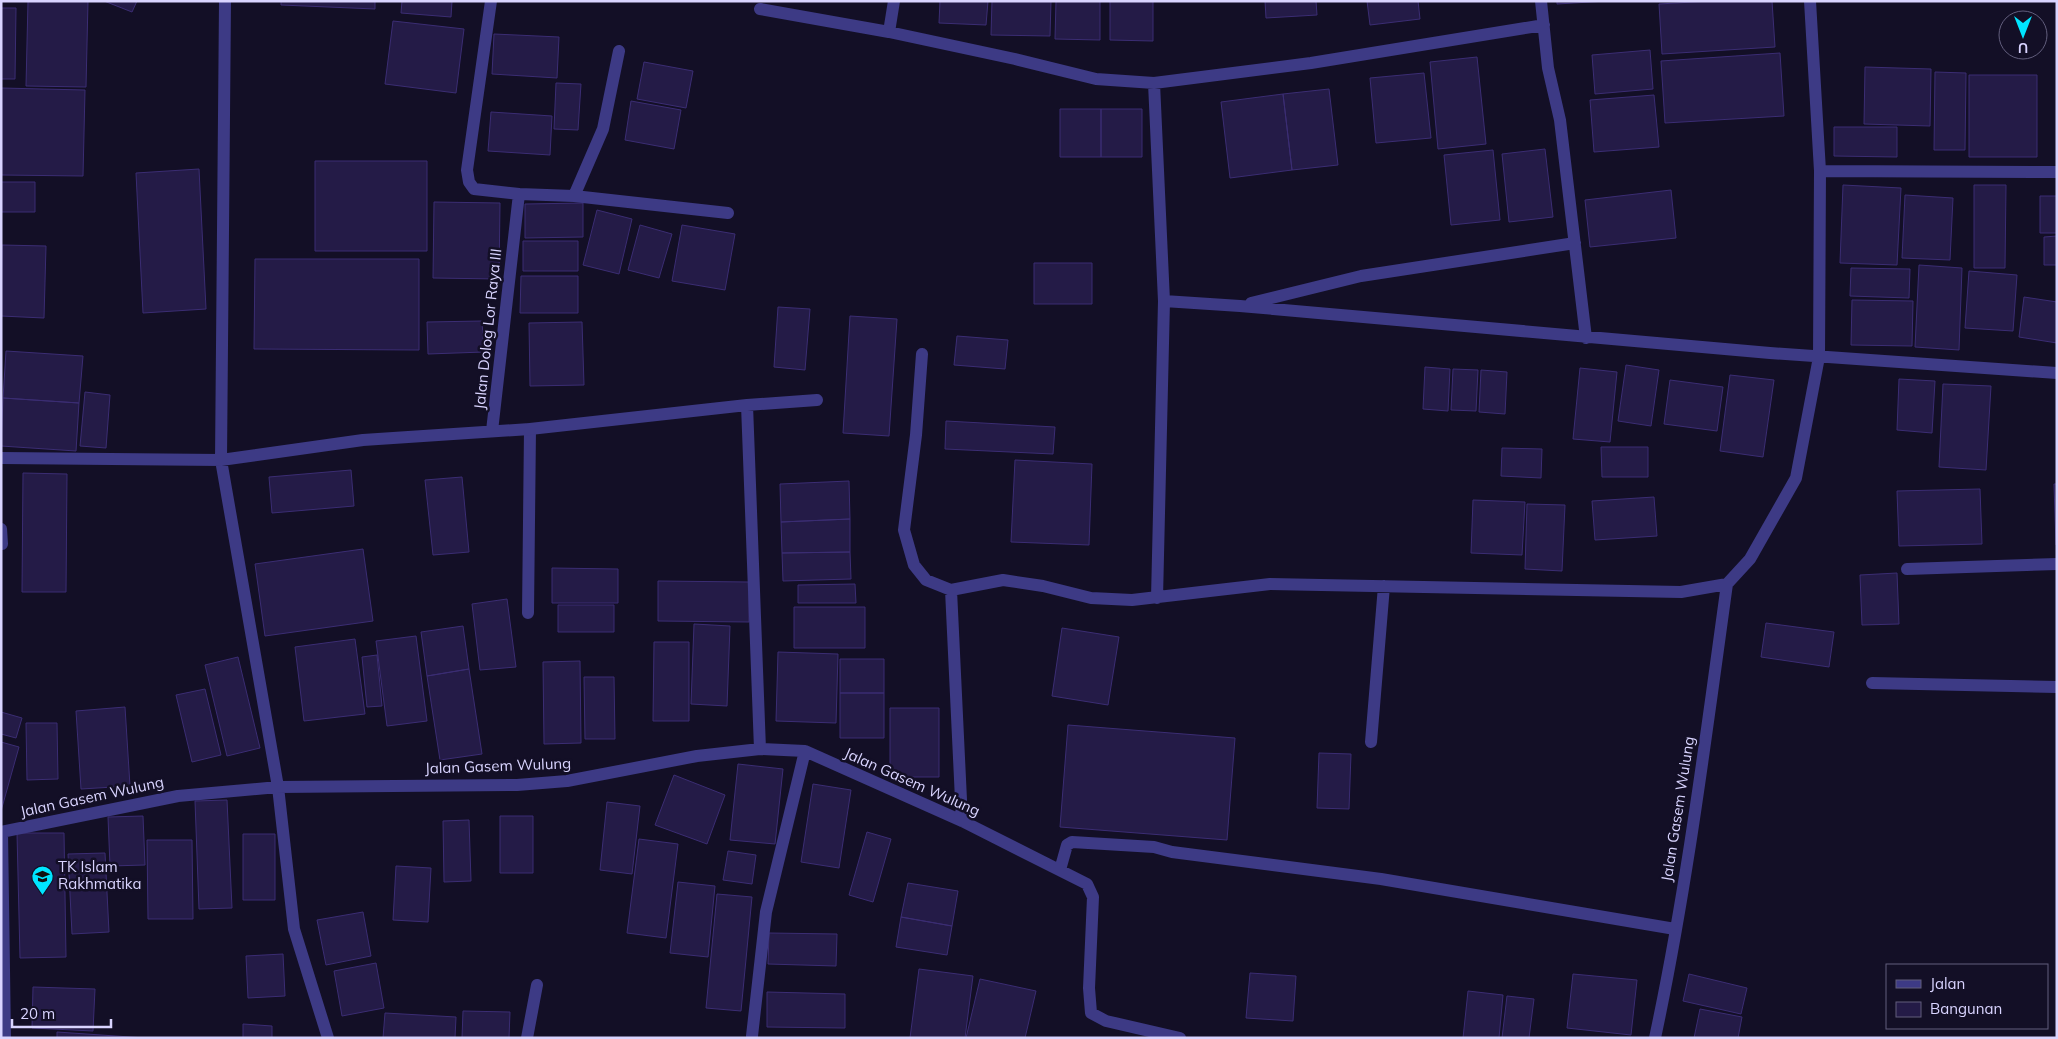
<svg xmlns="http://www.w3.org/2000/svg" width="2058" height="1039" viewBox="0 0 2058 1039" font-family="Mulish,sans-serif">
<style>
.building{fill:#241b47;stroke:#3b2d73}
.lines{fill:none;stroke-linecap:round;stroke-linejoin:round}
.lane{stroke:#3d3a85;stroke-width:12}
.street{stroke:#3d3a85;stroke-width:12}
.labels{text-anchor:middle;stroke-width:5;stroke-linejoin:round;paint-order:stroke}
.street-label{font-size:15px;fill:#d9d4ff;stroke:#130f26}
.poi-label{font-size:15px;fill:#d9d4ff;stroke:#130f26;text-anchor:start}
</style>
<rect width="100%" height="100%" fill="#130f26"/>
<path class="building" d="M28,1H88L86,87L26,86Z
M104,1H137L132,12Z
M281,1H375V9L281,5Z
M402,1H452L451,17L401,13Z
M940,1H988L986,25L939,23Z
M992,1H1051L1050,36L991,35Z
M1056,1H1100V40L1055,39Z
M1110,1H1153V41L1110,40Z
M1265,1H1316L1317,15L1266,18Z
M1367,1H1418L1420,19L1370,25Z
M1557,1H1607L1557,4Z
M1710,1H1772L1775,47L1662,54L1659,4Z
M1,8H16L15,79H1Z
M393,21L464,29L456,93L385,84Z
M494,34L559,37L557,78L492,74Z
M1650,50L1653,89L1595,94L1592,55Z
M1780,53L1784,116L1665,123L1661,61Z
M1477,57L1486,144L1438,149L1430,62Z
M644,62L693,71L686,108L637,99Z
M1865,67L1931,69L1930,126L1864,124Z
M1935,72L1966,73L1965,150H1934Z
M1424,73L1431,138L1376,143L1370,78Z
M1969,75H2037V157H1969Z
M556,83L581,84L578,130L554,129Z
M1,88L85,90L83,176L1,175Z
M1329,89L1338,165L1292,170L1283,94Z
M1283,94L1292,170L1230,178L1221,102Z
M1654,95L1659,147L1594,152L1590,100Z
M631,101L681,110L674,149L625,140Z
M1060,109H1101V157H1060Z
M1101,109H1142V157H1101Z
M491,112L552,116L550,155L488,151Z
M1834,127H1897V157L1834,156Z
M1545,149L1553,217L1509,222L1502,154Z
M1493,150L1500,220L1451,225L1444,155Z
M315,161H427V251H315Z
M199,169L206,309L143,313L136,173Z
M1,182H35V212H1Z
M1843,185L1901,188L1897,265L1840,263Z
M1974,185H2006L2005,268H1974Z
M1671,190L1676,238L1590,247L1585,200Z
M1905,195L1953,198L1950,260L1902,258Z
M2040,196H2057V233H2040Z
M434,202L500,203L499,279L433,278Z
M583,203V237L525,238V204Z
M597,210L632,219L619,274L583,265Z
M640,225L672,234L659,278L628,270Z
M682,225L735,234L725,290L672,281Z
M2057,236V265H2044V237Z
M523,241H578V271H523Z
M2,245L46,246L44,318L1,316Z
M255,259H419V350L254,349Z
M1034,263H1092V304H1034Z
M1919,265L1962,268L1959,350L1915,347Z
M1851,268L1910,269L1909,298L1850,296Z
M1969,271L2017,275L2013,331L1965,328Z
M521,276H578V313H520Z
M2024,297L2057,302V343L2019,337Z
M1852,300L1913,301L1912,346L1851,345Z
M778,307L810,309L805,370L774,367Z
M850,316L897,319L889,436L843,433Z
M482,321L484,352L428,354L427,322Z
M582,322L584,385L530,386L529,323Z
M957,336L1008,340L1005,369L954,365Z
M6,351L83,356L79,403L3,398Z
M1626,365L1659,370L1651,426L1618,421Z
M1425,367L1450,369L1448,411L1423,409Z
M1580,368L1617,372L1610,442L1573,439Z
M1453,369L1478,370L1476,411L1451,410Z
M1481,370L1507,372L1505,414L1479,412Z
M1730,375L1774,380L1763,457L1720,451Z
M1899,379L1935,381L1932,433L1897,430Z
M1670,380L1723,387L1717,431L1664,424Z
M1943,384L1991,386L1986,470L1939,467Z
M85,392L110,395L106,448L80,446Z
M3,398L79,403L76,451L1,446Z
M946,421L1055,427L1053,454L945,449Z
M1601,447H1648V477H1602Z
M1502,448L1542,449L1541,478L1501,476Z
M1015,460L1092,464L1089,545L1011,542Z
M351,470L354,506L272,513L269,477Z
M23,473L67,474L66,592H22Z
M462,477L469,552L433,555L425,480Z
M849,481L850,519L781,522L780,484Z
M2054,484H2057V545H2056Z
M1980,489L1982,544L1899,546L1897,491Z
M1654,497L1657,536L1595,540L1592,501Z
M1473,500L1525,502L1522,555L1471,553Z
M1527,504L1565,505L1562,571L1525,569Z
M850,519V552L782,553L781,522Z
M363,549L373,621L265,636L255,564Z
M850,552L851,579L783,581L782,553Z
M552,568L618,569V603H552Z
M1897,573L1899,624L1862,625L1860,575Z
M658,581L749,582V622L658,621Z
M855,584L856,603H798V585Z
M507,599L516,667L480,670L472,604Z
M558,605H614V632H558Z
M794,607H865V648H794Z
M1766,623L1834,632L1829,667L1761,657Z
M694,624L730,626L727,706L691,704Z
M463,626L469,669L427,676L421,632Z
M1062,628L1119,637L1108,705L1052,696Z
M416,636L427,721L387,726L376,641Z
M355,639L365,714L304,721L295,647Z
M654,642H689V721H653Z
M778,652L838,654L836,723L776,721Z
M377,655L382,706L367,707L362,657Z
M238,657L260,748L227,756L205,665Z
M840,659H884V693H840Z
M580,661L581,743L544,744L543,662Z
M469,669L482,754L440,760L427,676Z
M584,677H614L615,739H585Z
M205,689L221,755L192,762L176,695Z
M840,693H884V738H840Z
M125,707L130,786L81,789L76,711Z
M890,708H939V777H890Z
M1,712L22,718L16,738L1,734Z
M26,723H57L58,779L27,780Z
M1068,725L1235,738L1227,840L1060,827Z
M1,742L19,747L1,811Z
M1319,753L1351,754L1349,809L1317,808Z
M738,764L783,769L775,844L730,840Z
M674,775L725,795L707,844L655,825Z
M813,784L851,790L839,868L801,862Z
M227,800L232,908L199,909L195,801Z
M607,802L640,806L632,874L600,870Z
M143,816L145,865L110,866L108,817Z
M500,816H533V873H500Z
M469,820L471,881L444,882L443,821Z
M867,832L891,839L873,902L849,895Z
M17,833H64L66,957L20,958Z
M243,834H275V900H243Z
M639,839L678,844L666,938L627,933Z
M147,840H192L193,919H148Z
M728,851L756,855L752,884L723,880Z
M105,853L109,932L72,934L68,854Z
M396,866L431,868L428,922L393,920Z
M678,882L715,886L708,957L670,953Z
M908,883L958,891L952,926L901,917Z
M717,894L752,897L741,1011L706,1008Z
M363,912L371,956L326,965L317,920Z
M901,917L952,926L947,955L896,947Z
M769,933L837,934L836,966L768,964Z
M283,954L285,996L248,998L246,956Z
M376,963L384,1008L342,1016L334,971Z
M919,969L973,976L965,1038H910Z
M1250,973L1296,976L1293,1021L1246,1018Z
M1573,974L1637,980L1631,1035L1567,1028Z
M1689,974L1747,988L1741,1014L1683,1001Z
M980,979L1036,991L1025,1038H966Z
M33,987L95,989L93,1031L32,1028Z
M1468,991L1503,995L1499,1038H1463Z
M767,992L845,994V1028L767,1027Z
M1507,996L1534,999L1529,1038H1502Z
M1700,1009L1742,1017L1738,1038H1694Z
M463,1011L510,1012L509,1038H462Z
M385,1013L456,1017L455,1038H383Z
M243,1024L272,1026V1038H243Z
M57,1032L145,1038H57Z"/>
<g class="lines">
<path class="lane" d="M528,613L530,429"/>
<path class="street" d="M225,1L221,460L278,787L294,929L328,1038
M491,1L467,170L469,182L474,189L519,194L492,431
M1541,1L1548,68L1560,120L1586,338
M760,9L889,32L1015,59L1096,79L1154,83L1311,63L1544,25
M889,32L894,1
M1154,83L1164,301L1157,598
M1820,171L2057,172
M519,194L574,196L728,213
M574,196L603,129L619,51
M1164,301L1240,306L1770,353L2057,373
M1251,303L1361,276L1575,243
M922,354L916,435L904,530L914,565L926,580L951,590L962,821
M747,405L760,749
M1,458L221,460L363,440L530,429L747,405L817,400
M1,529L2,544
M1907,569L2057,564
M951,590L1003,580L1043,586L1091,598L1132,600L1270,584L1681,592L1727,584L1750,559L1796,478L1819,357L1820,171L1810,1
M1872,683L2057,687
M1371,742L1384,586
M1,832L178,796L278,787L517,785L567,781L697,756L760,749L805,751L962,821L1087,884L1093,897L1089,988L1091,1013L1106,1021L1180,1038
M2,832L5,1038
M1060,870L1067,845L1072,842L1154,847L1172,852L1381,879L1675,929
M752,1036L766,912L805,751
M527,1038L537,985
M1655,1038C1687,888 1706,735 1727,584"/>
</g>
<defs>
<symbol id="school-pin" viewBox="-11 -11 22 30"><path d="M0 17L-7.5 6A9.5 9.5 0 1 1 7.5 6Z" fill="#00e5ff" stroke="#130f26"/><path d="M0-5L7-2L0 1L-7-2ZM-4 1L0 2.5L4 1V4Q0 6-4 4Z" fill="#111"/></symbol>
</defs>
<g fill-rule="evenodd">
<use href="#school-pin" x="30" y="864" width="25" height="34"/>
</g>
<g class="labels">
<g class="street-label">
<text transform="translate(488 329) rotate(-84)" y="5">Jalan Dolog Lor Raya III</text>
<text transform="translate(498 766) rotate(-2)" y="5">Jalan Gasem Wulung</text>
<text transform="translate(912 782) rotate(24)" y="5">Jalan Gasem Wulung</text>
<text transform="translate(92 797) rotate(-12)" y="5">Jalan Gasem Wulung</text>
<text transform="translate(1678 809) rotate(-81)" y="5">Jalan Gasem Wulung</text>
</g>
<g class="poi-label">
<text x="58" y="872">TK Islam<tspan x="58" dy="17">Rakhmatika</tspan></text>
</g>
</g>
<rect width="2058" height="1039" fill="none" stroke="#d9d4ff" stroke-width="5"/>
<rect x="1886" y="964" width="162" height="65" fill="#130f26" stroke="#625e7d"/>
<rect x="1896" y="980" width="25" height="8" fill="#3d3a85" stroke="#625e7d"/>
<text x="1930" y="989" font-size="15" fill="#d9d4ff">Jalan</text>
<rect x="1896" y="1002" width="25" height="15" fill="#241b47" stroke="#625e7d"/>
<text x="1930" y="1014" font-size="15" fill="#d9d4ff">Bangunan</text>
<g transform="translate(2023 35) rotate(180)"><circle r="24" fill="#130f26" stroke="#625e7d"/>
<path d="M0-4L9 19L0 12L-9 19Z" fill="#00e5ff"/>
<text y="-8" font-size="14" font-weight="bold" text-anchor="middle" fill="#d9d4ff">U</text>
</g>
<path d="M12 1019v8h99v-8" fill="none" stroke="#d9d4ff" stroke-width="2.5"/>
<text x="20" y="1019" font-size="15" fill="#d9d4ff" stroke="#130f26" stroke-width="4" paint-order="stroke">20 m</text>
</svg>
